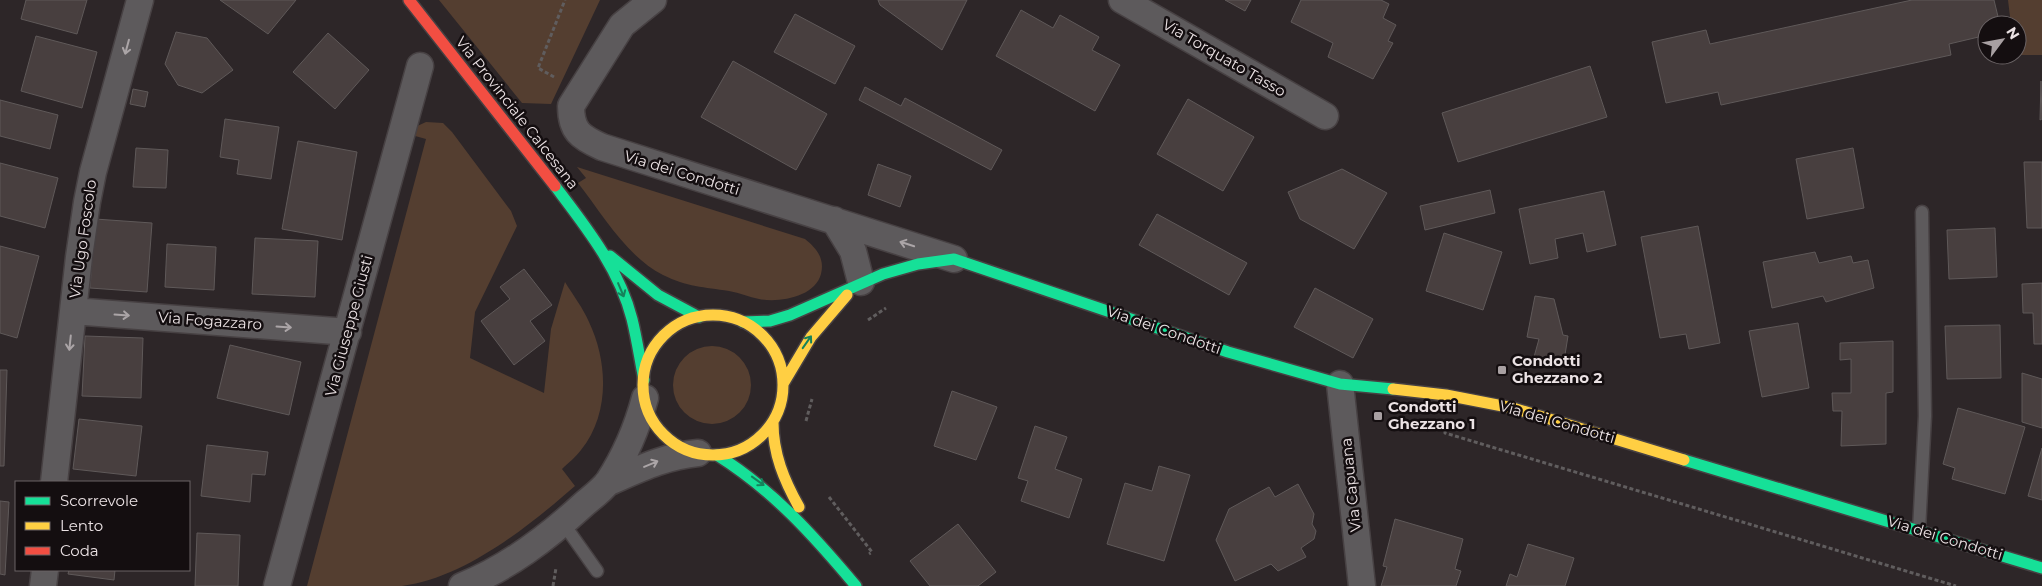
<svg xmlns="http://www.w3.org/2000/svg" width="2042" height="586" viewBox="0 0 2042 586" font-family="Montserrat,sans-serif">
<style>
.green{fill:#543e30}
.building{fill:#483f3f;stroke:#5f5959}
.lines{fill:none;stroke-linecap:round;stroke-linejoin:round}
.lane-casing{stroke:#474143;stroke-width:15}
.street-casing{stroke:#474143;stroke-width:29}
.fast-casing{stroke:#474143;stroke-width:14}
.slow-casing{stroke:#474143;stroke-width:14}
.jam-casing{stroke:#474143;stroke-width:14}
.path{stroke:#605d5e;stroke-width:3;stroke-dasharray:4 2.5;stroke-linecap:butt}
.lane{stroke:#5d5a5c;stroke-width:12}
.street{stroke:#5d5a5c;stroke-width:26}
.fast{stroke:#16e098;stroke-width:11}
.slow{stroke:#ffcf43;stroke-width:11}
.jam{stroke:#f24e42;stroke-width:11}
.oneway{stroke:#aba5a7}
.oneway2{stroke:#15825b}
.poi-dot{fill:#a8a0a2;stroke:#140e10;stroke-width:2}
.labels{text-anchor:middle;stroke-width:5;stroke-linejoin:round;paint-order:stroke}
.street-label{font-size:15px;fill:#ebe2e4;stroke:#140e10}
.poi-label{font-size:15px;font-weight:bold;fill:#ebe2e4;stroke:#140e10;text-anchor:start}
</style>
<rect width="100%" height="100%" fill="#2d2628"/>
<path class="green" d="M439,0H600L551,104L522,103Z
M2008,0H2042V55H2017V25H2011Z
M426,122L443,123L452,132L511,211L517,226L475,312L470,358L544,393L551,329L565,282C573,295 583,308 589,322C608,362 610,414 581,450C576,457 568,463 562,469L575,486C529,526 465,578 402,586C372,586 338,586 307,586L426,139L408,134L413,128Z
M577,167L805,239C816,248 825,258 821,274C815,297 779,303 759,299C749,297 740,293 729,291C704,287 687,287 663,275C627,257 603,215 578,183L586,178Z
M673 385a39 39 0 1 1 78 0a39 39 0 1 1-78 0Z"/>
<path class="building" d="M26,0H87L77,34L21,19Z
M220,0H296L268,34Z
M878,0H967L942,50L880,5Z
M1225,0H1251L1245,11Z
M1301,0H1381L1389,4L1383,18L1396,25L1388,41L1393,43L1373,79L1328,57L1333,43L1291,22Z
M1912,0H1994L2000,25H1987V35L1949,44L1951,55L1721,105L1718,92L1666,103L1652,42L1706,30L1710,44Z
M1021,10L1053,28L1060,15L1099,37L1092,50L1120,65L1095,111L996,56Z
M795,14L855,46L835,84L774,52Z
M176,32L207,38L233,70L202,93L178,85L165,64Z
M328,33L369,70L335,109L293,72Z
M36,36L97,52L82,108L21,91Z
M733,61L827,114L796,170L701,117Z
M1590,66L1607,117L1458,162L1442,113Z
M2041,81L2042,119L2040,120Z
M865,87L901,106L905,98L1002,150L991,170L859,100Z
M133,89L148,92L145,107L130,104Z
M1188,99L1254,137L1223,191L1157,154Z
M0,100L58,115L50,149L0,136Z
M225,119L279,127L271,179L237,174L239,160L220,157Z
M298,141L357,152L342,240L282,229Z
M136,148L168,150L166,188L133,187Z
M1853,148L1864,208L1807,219L1796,159Z
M2024,162H2042V228H2027Z
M0,163L58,178L45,228L0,216Z
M878,164L911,176L900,207L868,195Z
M1342,169L1387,193L1354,249L1300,219L1288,192Z
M1490,190L1495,213L1425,230L1420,206Z
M1604,191L1616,245L1587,252L1583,233L1555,239L1558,258L1530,264L1519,209Z
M1157,214L1247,263L1229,295L1139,245Z
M95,219L152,223L147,292L90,288Z
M1698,226L1720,343L1689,349L1686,334L1660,338L1641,237Z
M1995,228L1997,277L1949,279L1947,230Z
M1444,233L1502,252L1483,310L1426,291Z
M255,238L318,241L315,297L252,294Z
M167,244L216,247L214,290L165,287Z
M0,246L39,256L17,338L0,333Z
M1815,252L1819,263L1851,256L1853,263L1868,260L1874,288L1826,302L1823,296L1772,308L1763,262Z
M524,269L552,305L530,321L545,341L514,365L481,321L510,299L500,287Z
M2042,283V344H2034L2033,313H2023L2022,284Z
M1315,288L1373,319L1353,358L1294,327Z
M1535,296L1554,299L1563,335L1568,336L1564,361L1534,357L1539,339L1527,337Z
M1798,323L1809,388L1762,397L1749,331Z
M2000,325L2001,378L1947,379L1945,326Z
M85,336L143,338L141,398L82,396Z
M1893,341V392L1886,393V444L1841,446L1842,411H1833L1832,393H1851V359L1840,360V343Z
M230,345L301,362L289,415L217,398Z
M0,370H7L4,466H0Z
M2022,373L2042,379V428L2022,422Z
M952,391L997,407L976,460L934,446Z
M1958,408L2025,427L2005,494L1952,479L1955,468L1943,464Z
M79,419L142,426L136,476L73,469Z
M1035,426L1067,437L1055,469L1082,479L1069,518L1021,501L1028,481L1018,478Z
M207,445L268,452L265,475L252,474L250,502L201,496Z
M2042,448V500L2028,496Z
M1159,466L1190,475L1164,561L1107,544L1125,483L1152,491Z
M1298,484L1314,514L1312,524L1316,531L1314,539L1301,548L1306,557L1278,571L1271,564L1235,581L1216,540L1229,509L1269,487L1275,497Z
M0,501L9,502L5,575L0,574Z
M1395,519L1463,539L1455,569L1461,571L1456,586H1381L1387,567L1383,566Z
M958,524L996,572L978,586H930L910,561Z
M197,533L240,535L238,586H195Z
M1528,544L1574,558L1565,586H1506L1510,574L1517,577Z
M69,570H115L114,580L68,574Z"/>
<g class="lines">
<defs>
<path id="lane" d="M563,523L597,571
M1919,530L1925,416L1922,212"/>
<path id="street" d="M653,0L622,25L571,106C571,131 580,137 602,147L954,259
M1122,0L1325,116
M834,220L853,251L861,282
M73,311L348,332
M1340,384L1362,586
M54,482L79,257L87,202L93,172L140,0
M607,483C637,470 665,456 698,453
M43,586L45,570
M277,586L420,66
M462,586C508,568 547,538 583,505C591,498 601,491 608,482C625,456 637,428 645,398"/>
<path id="fast" d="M555,186C586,227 619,268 632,319C637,339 640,360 644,380
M610,256L658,295L699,317
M743,322L770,321L790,315L883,274L918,264L954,259L1228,352L1340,384L1393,389
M717,455C773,490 814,536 856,586
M1684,460L2042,568"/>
<path id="slow" d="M643 385a70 70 0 1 1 140 0a70 70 0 1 1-140 0Z
M783,384L811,337L847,295
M1393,389L1446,395L1513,408L1684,460
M773,422C773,454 784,480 799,507"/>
<path id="jam" d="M409,0L555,186"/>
</defs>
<use href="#lane" class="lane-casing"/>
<use href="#street" class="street-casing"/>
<use href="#fast" class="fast-casing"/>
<use href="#slow" class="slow-casing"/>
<use href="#jam" class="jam-casing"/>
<path class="path" d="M554,77L538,68L565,0
M868,320L886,308
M806,421L812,399
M1445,424V433L1956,586
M829,497L872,552L869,554
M553,586L556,568"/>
<use href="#lane" class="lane"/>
<use href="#street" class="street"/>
<use href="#fast" class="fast"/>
<use href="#slow" class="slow"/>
<use href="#jam" class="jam"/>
</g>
<defs><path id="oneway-shaft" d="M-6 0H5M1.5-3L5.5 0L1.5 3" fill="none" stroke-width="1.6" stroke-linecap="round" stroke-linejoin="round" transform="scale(1.25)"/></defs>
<g class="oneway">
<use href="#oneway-shaft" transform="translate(127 47) rotate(105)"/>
<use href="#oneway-shaft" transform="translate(907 244) rotate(-162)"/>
<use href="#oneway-shaft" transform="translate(122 315) rotate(4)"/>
<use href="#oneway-shaft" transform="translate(284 327) rotate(4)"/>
<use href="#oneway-shaft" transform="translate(70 343) rotate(96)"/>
<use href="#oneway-shaft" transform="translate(651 464) rotate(-23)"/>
</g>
<g class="oneway2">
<use href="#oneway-shaft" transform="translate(621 290) rotate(67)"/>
<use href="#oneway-shaft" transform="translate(807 342) rotate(-55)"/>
<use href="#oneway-shaft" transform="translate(758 481) rotate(36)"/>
</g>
<g class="poi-dot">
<rect x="1497" y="365" width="10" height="10" rx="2.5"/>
<rect x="1373" y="411" width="10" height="10" rx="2.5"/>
</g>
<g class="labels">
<g class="street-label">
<text transform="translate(1224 58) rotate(30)" y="5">Via Torquato Tasso</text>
<text transform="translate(517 113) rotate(52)" y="5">Via Provinciale Calcesana</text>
<text transform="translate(682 173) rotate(17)" y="5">Via dei Condotti</text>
<text transform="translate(83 239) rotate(-82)" y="5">Via Ugo Foscolo</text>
<text transform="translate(210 321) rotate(4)" y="5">Via Fogazzaro</text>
<text transform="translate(349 326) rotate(-75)" y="5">Via Giuseppe Giusti</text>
<text transform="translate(1164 330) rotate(19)" y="5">Via dei Condotti</text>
<text transform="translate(1557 422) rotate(16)" y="5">Via dei Condotti</text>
<text transform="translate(1351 485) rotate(-96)" y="5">Via Capuana</text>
<text transform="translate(1945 538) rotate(17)" y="5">Via dei Condotti</text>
</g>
<g class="poi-label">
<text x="1512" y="366">Condotti<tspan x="1512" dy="17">Ghezzano 2</tspan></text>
<text x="1388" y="412">Condotti<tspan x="1388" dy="17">Ghezzano 1</tspan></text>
</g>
</g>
<rect x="15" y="481" width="175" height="90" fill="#140e10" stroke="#6a6365"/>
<rect x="25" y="497" width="25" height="8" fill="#16e098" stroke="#6a6365"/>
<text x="60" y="506" font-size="15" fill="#ebe2e4">Scorrevole</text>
<rect x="25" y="522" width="25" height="8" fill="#ffcf43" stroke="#6a6365"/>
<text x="60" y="531" font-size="15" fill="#ebe2e4">Lento</text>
<rect x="25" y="547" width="25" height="8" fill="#f24e42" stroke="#6a6365"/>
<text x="60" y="556" font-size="15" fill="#ebe2e4">Coda</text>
<g transform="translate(2002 40) rotate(58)"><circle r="24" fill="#140e10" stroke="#6a6365"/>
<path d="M0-4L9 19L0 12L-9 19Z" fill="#a8a0a2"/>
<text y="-8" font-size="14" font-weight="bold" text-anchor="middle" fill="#ebe2e4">N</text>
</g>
</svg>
